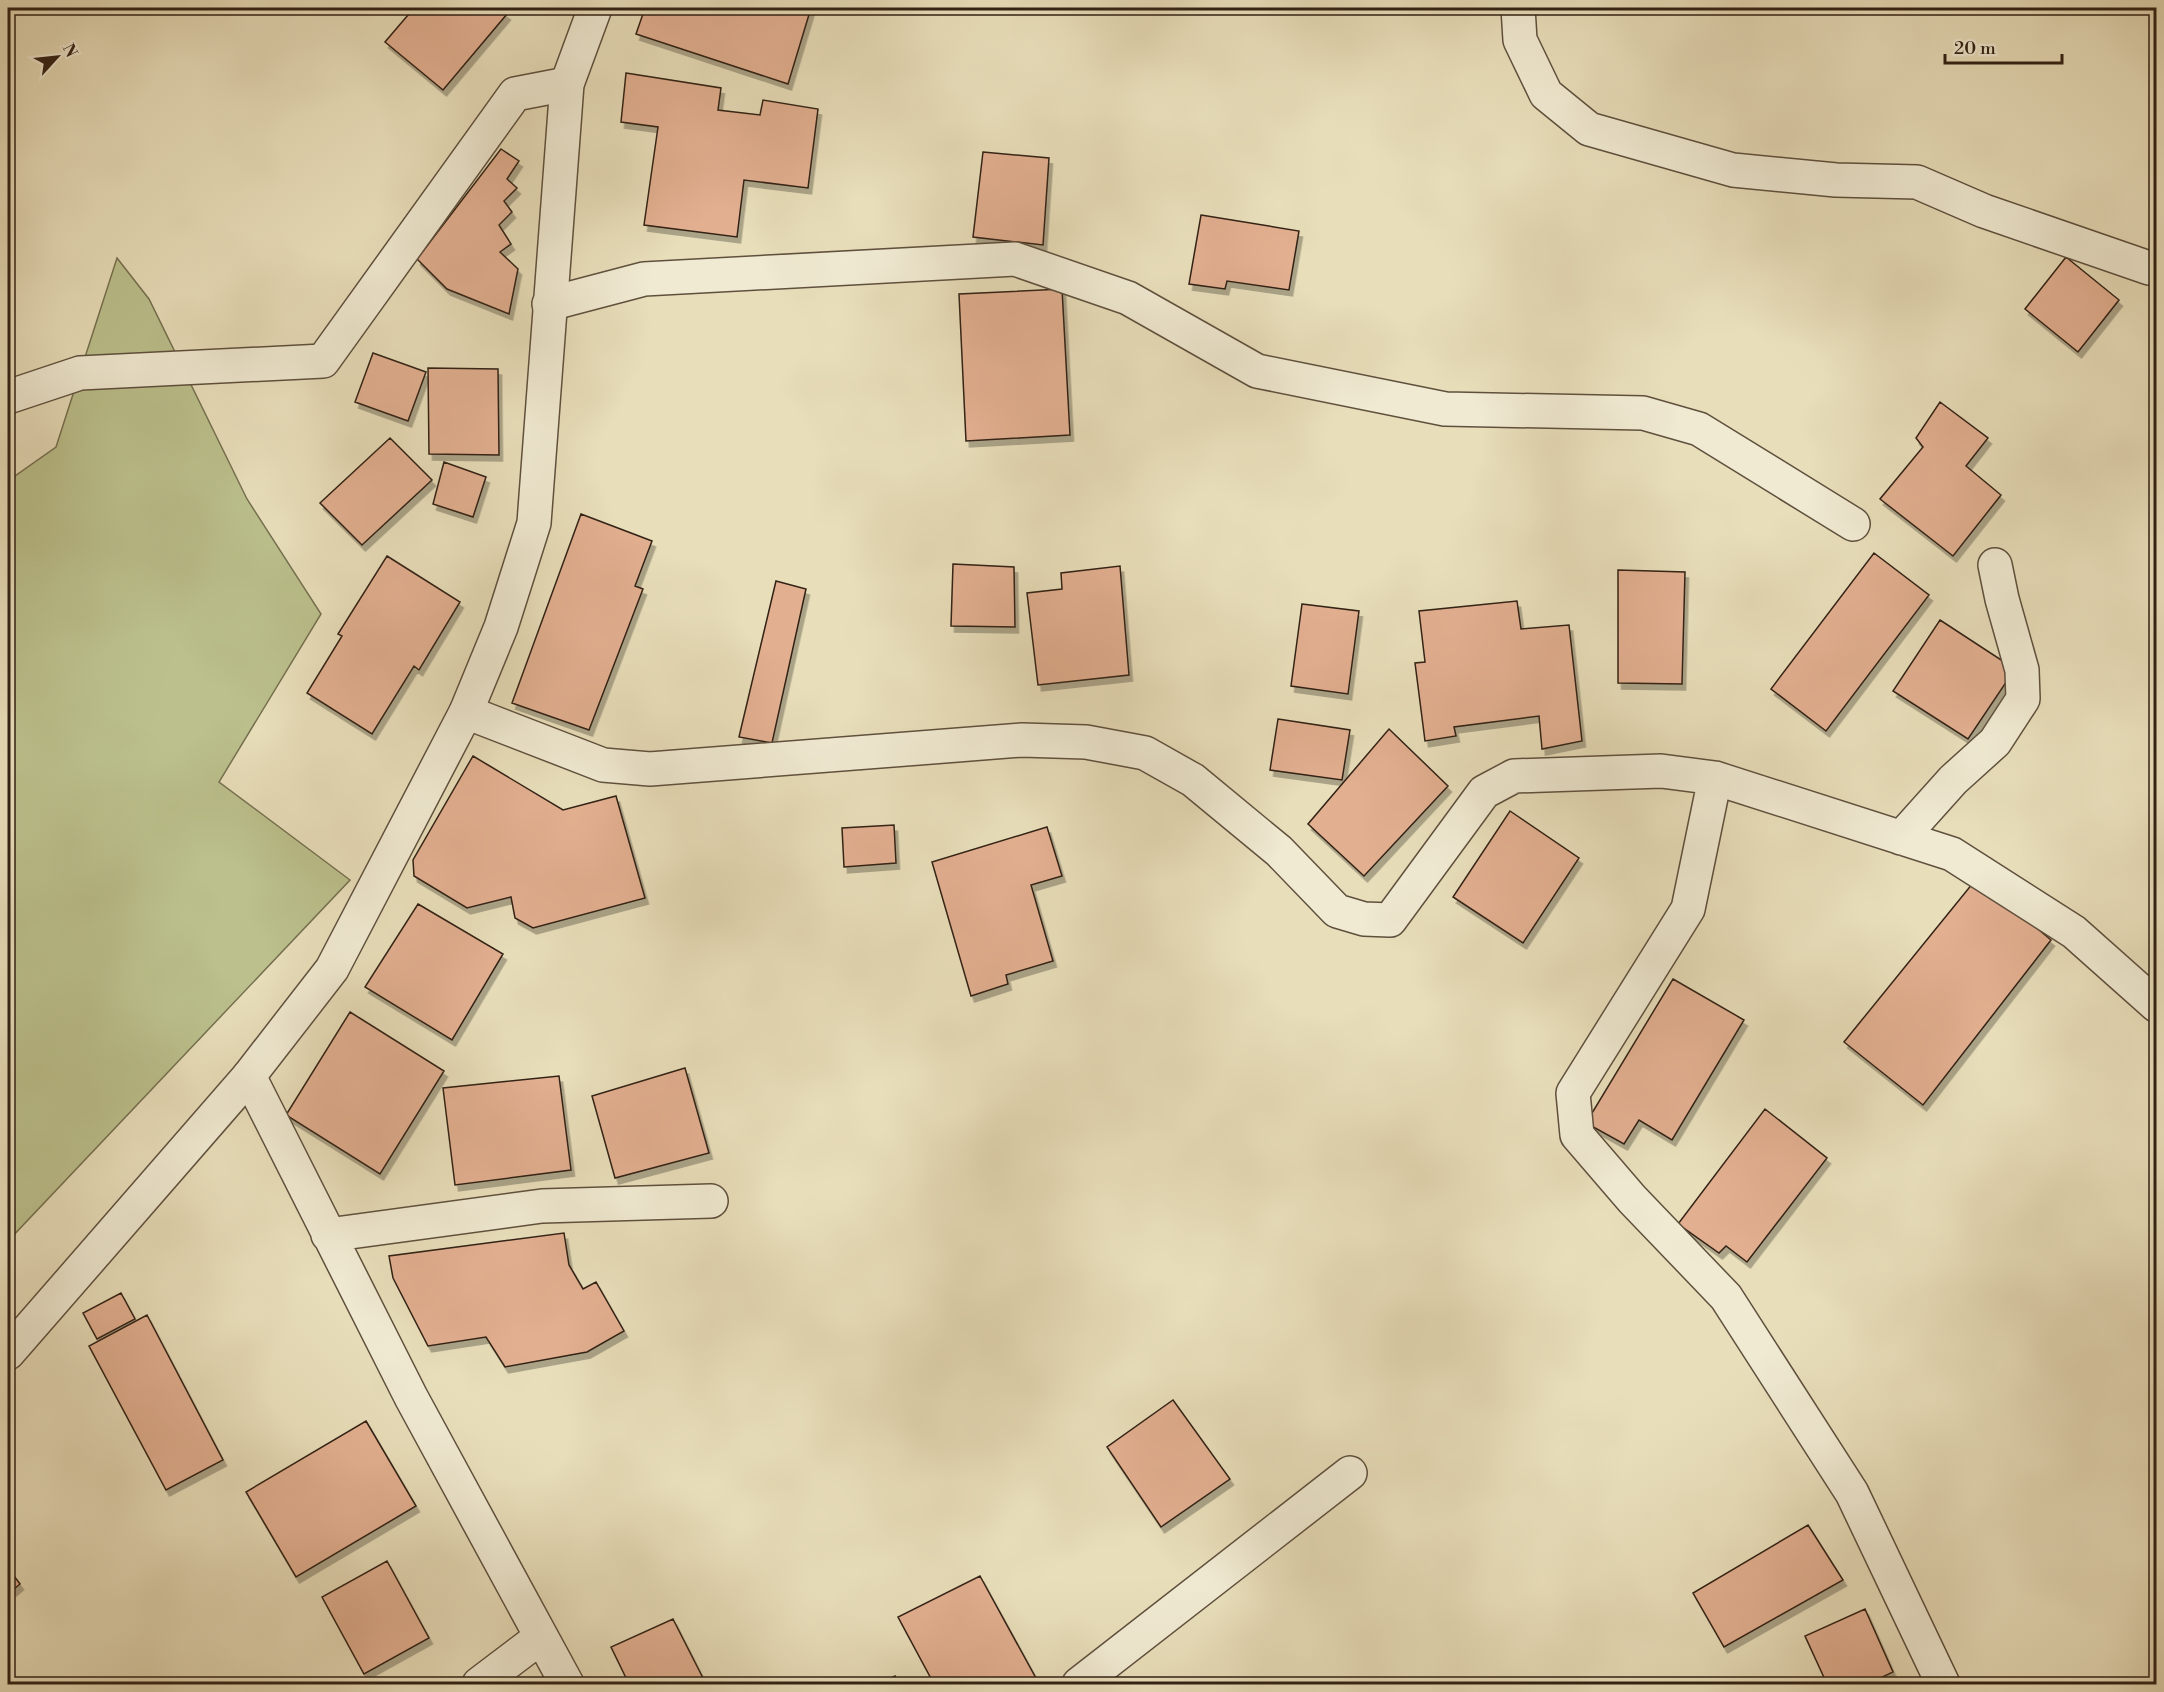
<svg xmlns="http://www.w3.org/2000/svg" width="2164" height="1692" viewBox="0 0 2164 1692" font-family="'Libre Bodoni',serif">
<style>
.green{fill:#bbc08c;stroke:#767050;stroke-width:1.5}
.building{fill:#e2af90;stroke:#312114;stroke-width:1.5;filter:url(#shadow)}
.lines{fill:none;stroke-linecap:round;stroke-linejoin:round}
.minor-casing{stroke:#5f503e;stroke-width:36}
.tertiary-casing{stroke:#5f503e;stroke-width:36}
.minor{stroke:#f0ead2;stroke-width:33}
.tertiary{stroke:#f0ead2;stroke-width:33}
</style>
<defs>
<filter id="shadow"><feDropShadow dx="3.5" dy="6" stdDeviation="0" flood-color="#0004"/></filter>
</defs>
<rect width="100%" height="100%" fill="#e8deba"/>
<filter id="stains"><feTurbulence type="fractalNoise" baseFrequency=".00333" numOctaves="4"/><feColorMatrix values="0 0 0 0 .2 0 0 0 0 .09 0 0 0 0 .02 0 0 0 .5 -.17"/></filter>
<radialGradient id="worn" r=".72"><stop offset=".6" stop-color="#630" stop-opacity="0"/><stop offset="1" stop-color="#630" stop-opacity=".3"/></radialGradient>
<path class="green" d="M117,258L149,299L247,499L321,614L219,782L350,880L8,1241V481L56,447Z"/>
<path class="building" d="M414,8H499L507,14L443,90L385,42Z
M645,8H811L788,84L636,34Z
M626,73L721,88L718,110L760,115L763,100L818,109L808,188L744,180L737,237L644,225L658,127L621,122Z
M501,149L519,161L507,179L517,188L504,201L512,212L499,225L511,244L500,252L518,269L509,314L447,289L417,259Z
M983,152L1049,158L1043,245L973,237Z
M1201,215L1299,231L1289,290L1227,281L1225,289L1189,284Z
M2066,257L2119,300L2078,352L2025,309Z
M1062,289L1070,435L966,441L959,294Z
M373,353L426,372L408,421L355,402Z
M428,368L498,369L499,455L429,454Z
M1940,402L1988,438L1966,466L2001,495L1953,556L1880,499L1923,447L1916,438Z
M390,438L432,480L362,545L320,503Z
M444,462L486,477L473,517L433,504Z
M581,514L652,541L635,586L643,589L589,730L512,703Z
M1874,553L1929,595L1826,731L1771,689Z
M387,556L460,602L419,670L414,666L372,734L307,693L342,636L338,634Z
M953,564L1014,567L1015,627L951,626Z
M1120,566L1129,675L1038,685L1027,593L1062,589L1061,573Z
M1618,570L1685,572L1682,684L1618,683Z
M776,581L806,589L772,743L739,737Z
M1517,601L1521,629L1569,625L1582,741L1542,749L1539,716L1454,727L1456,736L1425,741L1415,663L1425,662L1419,611Z
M1302,604L1359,611L1348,694L1291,686Z
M1940,620L2015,669L1968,739L1893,691Z
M1278,719L1350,730L1342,780L1270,770Z
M1389,729L1448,786L1364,876L1308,824Z
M473,756L563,810L616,796L645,898L533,928L515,918L511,897L467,908L414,876L413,860Z
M1510,811L1579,858L1523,943L1453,897Z
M894,825L896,863L844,867L842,828Z
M1047,827L1062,876L1031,885L1053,961L1006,975L1008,984L971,996L932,862Z
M1977,878L2051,940L1923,1105L1844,1042Z
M418,904L503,954L452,1040L365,987Z
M1673,979L1744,1020L1672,1140L1639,1120L1624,1144L1586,1123Z
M350,1012L444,1071L380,1174L286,1115Z
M685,1068L709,1153L615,1178L592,1096Z
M559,1076L571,1170L455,1185L443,1088Z
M1765,1109L1827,1158L1747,1262L1726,1246L1719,1253L1678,1224Z
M564,1233L569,1265L583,1289L596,1282L624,1331L587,1352L505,1367L486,1337L428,1346L393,1278L389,1256Z
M121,1293L135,1319L97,1339L83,1313Z
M147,1315L223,1460L166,1490L89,1346Z
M1173,1400L1230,1479L1161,1527L1107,1447Z
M366,1421L416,1506L296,1577L246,1492Z
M1808,1525L1843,1580L1724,1647L1693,1593Z
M387,1561L429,1638L364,1674L322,1597Z
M8,1568L20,1584L8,1594Z
M980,1576L1037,1680L1029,1684H934L898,1617Z
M1865,1609L1893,1672L1868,1684H1827L1805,1636Z
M673,1619L706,1684H629L611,1647Z
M895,1676L900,1684H878Z"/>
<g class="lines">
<defs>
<path id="minor" d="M1518,8L1520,40L1546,94L1589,129L1733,170L1836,180L1917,182L1984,211L2149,268
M549,304L644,279L1015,259L1128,298L1257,371L1445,409L1643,413L1699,429L1853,524
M8,397L80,373L323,361L515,94L567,84
M466,712L603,765L650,769L1022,740L1086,742L1145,753L1193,780L1279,851L1337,911L1364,919L1390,920L1484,792L1514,776L1661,771L1715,778L1952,854L2074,932L2156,1005
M1715,778L1688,909L1573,1093L1577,1135L1632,1199L1726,1297L1852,1493L1943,1684
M1901,838L1953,780L1995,742L2023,699L2022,670L2002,599L1995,565
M249,1076L411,1397L567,1684
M328,1235L542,1206L711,1201
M479,1684L541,1637
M1079,1684L1350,1473"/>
<path id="tertiary" d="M8,1353L249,1076L332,969L466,712L501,627L534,523L567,84L595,8"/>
</defs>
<use href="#minor" class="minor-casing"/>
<use href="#tertiary" class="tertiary-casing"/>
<use href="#minor" class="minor"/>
<use href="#tertiary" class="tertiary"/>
</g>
<rect width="2164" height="1692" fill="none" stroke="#e8deba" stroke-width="30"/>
<rect x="9" y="9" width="2146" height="1674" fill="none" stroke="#312114" stroke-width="3"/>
<rect x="15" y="15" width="2134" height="1662" fill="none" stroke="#312114" stroke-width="1.5"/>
<g transform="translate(57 57) rotate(63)" stroke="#f0ead2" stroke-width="4.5" paint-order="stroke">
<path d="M0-4.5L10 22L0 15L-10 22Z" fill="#312114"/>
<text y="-9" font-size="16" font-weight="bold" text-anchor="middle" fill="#312114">N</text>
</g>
<path d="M1945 54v9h117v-9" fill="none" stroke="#312114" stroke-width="3"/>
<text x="1954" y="54" font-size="18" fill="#312114" stroke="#f0ead2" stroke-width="4.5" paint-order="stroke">20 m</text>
<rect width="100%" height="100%" filter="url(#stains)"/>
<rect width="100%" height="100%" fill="url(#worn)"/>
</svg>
